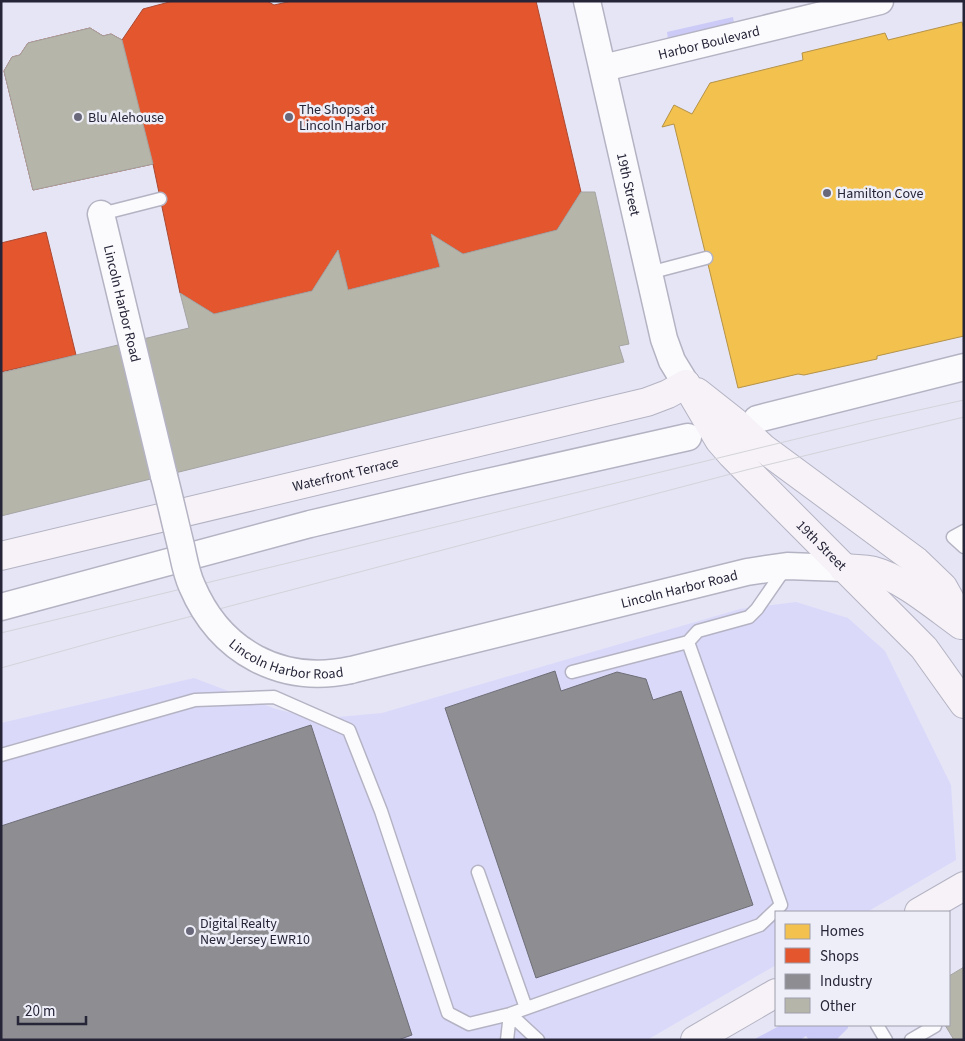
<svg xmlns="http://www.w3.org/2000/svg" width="965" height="1041" viewBox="0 0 965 1041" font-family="'Source Sans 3',sans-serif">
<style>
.built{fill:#dbd9fa}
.green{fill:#cccaf6}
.homes{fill:#f2c14e;stroke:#b59247}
.shops{fill:#e4572e;stroke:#ab4831}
.industry{fill:#8d8d92;stroke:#6e6e77}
.building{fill:#b6b5aa;stroke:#a5a4a3}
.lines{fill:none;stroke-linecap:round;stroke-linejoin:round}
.lane-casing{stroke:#b4b3c3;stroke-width:15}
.street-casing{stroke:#b4b3c3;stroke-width:29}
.secondary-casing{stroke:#b4b3c3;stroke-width:30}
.lane{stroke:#fbfbfe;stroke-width:12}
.street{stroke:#fbfbfe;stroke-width:26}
.secondary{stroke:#f6f2f7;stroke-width:28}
.tram{stroke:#d3d3d9;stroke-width:1}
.street-bridge-casing{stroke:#b4b3c3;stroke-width:29;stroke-linecap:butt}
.street-bridge{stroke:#fbfbfe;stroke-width:26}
.poi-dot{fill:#69687a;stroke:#eeeef8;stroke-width:2}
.labels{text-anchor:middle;stroke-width:5;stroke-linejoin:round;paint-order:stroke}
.street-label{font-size:14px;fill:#262538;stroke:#eeeef8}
.poi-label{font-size:14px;fill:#262538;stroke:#eeeef8;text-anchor:start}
</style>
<rect width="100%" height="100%" fill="#e5e5f6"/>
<path class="built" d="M796,602L848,618L885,651L951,785L956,860L867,912H776V965L647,1040H1V723L194,678L276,709L316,719L382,713L740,609Z"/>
<path class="green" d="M733,17L734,23L668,39L667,32Z
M781,1025H848V1028L836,1040H809L806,1036L800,1040H753Z"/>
<path class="homes" d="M962,22L964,30V336L877,356V359L804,375L798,374L738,388L674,124L662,127L674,105L692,114L710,83L803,60L802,53L885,33L888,40Z"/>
<path class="shops" d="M173,1H267L274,5L292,1H536L581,192L557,230L463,254L431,234L440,267L348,290L338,250L312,291L214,314L180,293L153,164L33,190L4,71L12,57L20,55L28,43L90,28L103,36L111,34L122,40L143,9Z
M46,232L76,355L1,372V243Z"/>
<path class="industry" d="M555,671L561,691L617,672L646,679L653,700L681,691L753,905L536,978L445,708Z
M311,725L412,1035L398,1040H1V826Z"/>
<path class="building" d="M90,28L103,36L111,34L122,40L153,164L33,190L4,71L12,57L20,55L28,43Z
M581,192H595L629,344L619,346L624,362L1,516V373L189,328L180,293L214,314L312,291L338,250L348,290L440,267L431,234L463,254L557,230Z
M964,967V1040H954L945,1025H949V976Z"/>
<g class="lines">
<defs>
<path id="lane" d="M101,214L160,199
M649,273L706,258
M964,531L953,537L964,547
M688,642L698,631L749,617L757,609L786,567
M1,755L195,700L274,697L349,730L381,811L448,1013L469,1024L510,1014L760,925L781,905L688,642L572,672
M478,872L526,1008
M510,1014L538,1040
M877,1025L886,1040
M507,1040L510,1014
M911,1040L935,1026"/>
<g id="street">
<path id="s1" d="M587,1L664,339L672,361L686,384"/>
<path id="s2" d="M603,68L880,1"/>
<path id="s3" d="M101,214L164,476"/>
<path d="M757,419L964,367"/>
<path d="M1,607L310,524L470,486L688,437"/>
<path id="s4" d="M351,670L747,572L787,566L843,568"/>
</g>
<g id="secondary">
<path id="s5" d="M686,384L719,440L732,455L924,648L964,704"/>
<path d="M697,392L735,422L763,448L916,561L943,587L964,625"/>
<path id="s6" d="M1,556L647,402L668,394L686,384"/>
<path d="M843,568C853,569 865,569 874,571C902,578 937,608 961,625"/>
<path d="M919,912L964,886"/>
<path d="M695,1040L776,993"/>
</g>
</defs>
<use href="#lane" class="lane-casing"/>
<use href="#street" class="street-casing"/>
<use href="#secondary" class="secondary-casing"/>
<use href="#lane" class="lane"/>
<use href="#street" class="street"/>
<use href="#secondary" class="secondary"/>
<path class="tram" d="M1,633L874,420L964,400
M1,668L109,638L746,470L964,417"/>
<defs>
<g id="street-bridge">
<path id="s7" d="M164,476C170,499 175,522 181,546C184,559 186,573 192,586C220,652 281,685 351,670"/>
</g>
</defs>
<use href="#street-bridge" class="street-bridge-casing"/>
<use href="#street-bridge" class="street-bridge"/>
</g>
<g class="poi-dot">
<circle cx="78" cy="117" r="5"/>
<circle cx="289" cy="117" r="5"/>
<circle cx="827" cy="193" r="5"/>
<circle cx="190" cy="931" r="5"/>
</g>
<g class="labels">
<g class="street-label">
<text dy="5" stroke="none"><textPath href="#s2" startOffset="109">Harbor Boulevard</textPath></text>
<text dy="5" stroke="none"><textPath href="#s1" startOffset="188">19th Street</textPath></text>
<text dy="5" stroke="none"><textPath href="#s3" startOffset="92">Lincoln Harbor Road</textPath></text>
<text dy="5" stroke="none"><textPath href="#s6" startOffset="354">Waterfront Terrace</textPath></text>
<text dy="5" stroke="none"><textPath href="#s5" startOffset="212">19th Street</textPath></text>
<text dy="5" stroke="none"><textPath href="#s4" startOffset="338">Lincoln Harbor Road</textPath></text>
<text dy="5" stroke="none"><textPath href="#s7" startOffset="242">Lincoln Harbor Road</textPath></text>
</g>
<g class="poi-label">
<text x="299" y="114">The Shops at<tspan x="299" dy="16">Lincoln Harbor</tspan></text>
<text x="88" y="122">Blu Alehouse</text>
<text x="837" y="198">Hamilton Cove</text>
<text x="200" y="928">Digital Realty<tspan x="200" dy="16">New Jersey EWR10</tspan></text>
</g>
</g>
<rect width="965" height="1041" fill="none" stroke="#262538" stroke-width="5"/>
<rect x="775" y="911" width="175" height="115" fill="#eeeef8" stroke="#9e9eab"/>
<rect x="785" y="924" width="25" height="15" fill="#f2c14e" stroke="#9e9eab"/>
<text x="820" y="936" font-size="15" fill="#262538">Homes</text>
<rect x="785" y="948" width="25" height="15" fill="#e4572e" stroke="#9e9eab"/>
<text x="820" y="961" font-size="15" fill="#262538">Shops</text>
<rect x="785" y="974" width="25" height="15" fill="#8d8d92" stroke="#9e9eab"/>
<text x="820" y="986" font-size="15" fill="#262538">Industry</text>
<rect x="785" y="998" width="25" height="15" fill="#b6b5aa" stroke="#9e9eab"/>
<text x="820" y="1011" font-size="15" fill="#262538">Other</text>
<path d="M18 1016v8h68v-8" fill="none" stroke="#262538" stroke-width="2.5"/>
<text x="25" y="1016" font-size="15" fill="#262538" stroke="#eeeef8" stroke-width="4" paint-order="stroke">20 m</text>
</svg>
